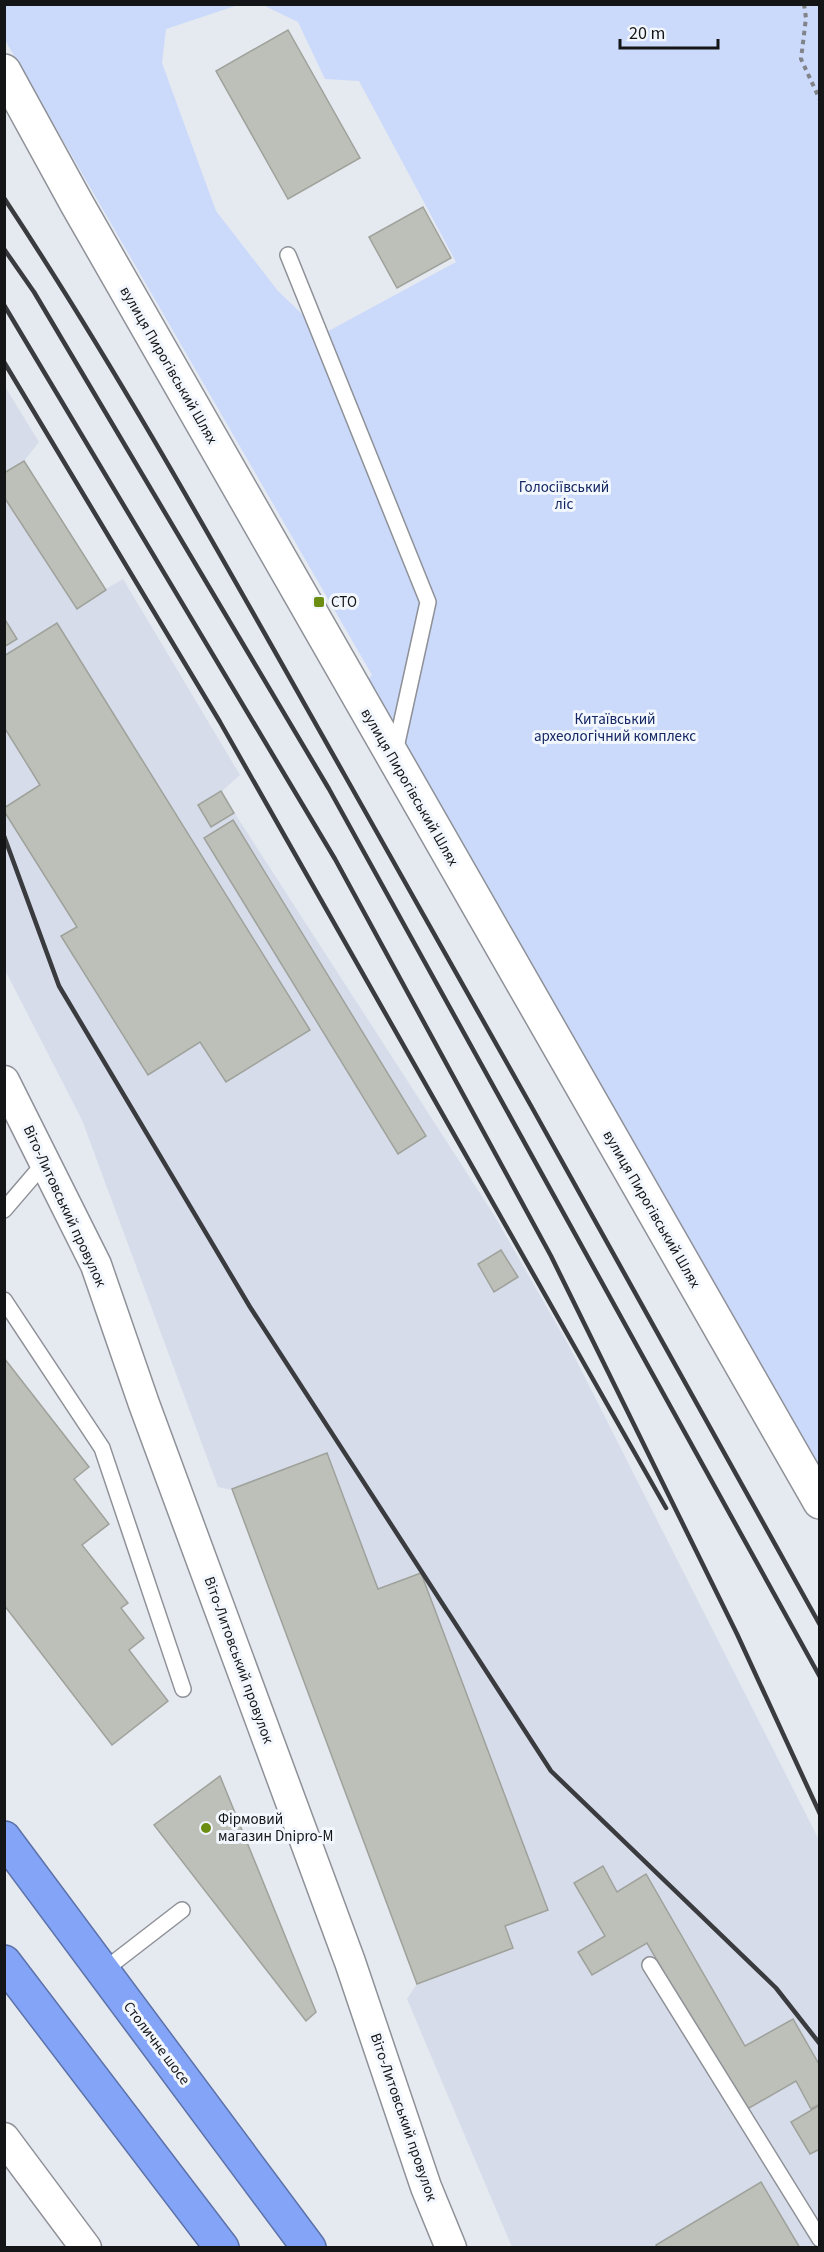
<svg xmlns="http://www.w3.org/2000/svg" width="824" height="2252" viewBox="0 0 824 2252" font-family="'Source Sans 3',sans-serif">
<style>
.built{fill:#d6dcea}
.green{fill:#cbd9fb}
.building{fill:#bdc0b9;stroke:#9fa29b;stroke-width:1.5}
.lines{fill:none;stroke-linecap:round;stroke-linejoin:round}
.lane-casing{stroke:#8e9197;stroke-width:18}
.street-casing{stroke:#8e9197;stroke-width:33}
.secondary-casing{stroke:#8e9197;stroke-width:36}
.highway-casing{stroke:#5c72a9;stroke-width:36}
.path{stroke:#808388;stroke-width:4;stroke-dasharray:4.5 4.5;stroke-linecap:butt}
.lane{stroke:#fff;stroke-width:15}
.street{stroke:#fff;stroke-width:30}
.secondary{stroke:#fff;stroke-width:33}
.highway{stroke:#83a4f7;stroke-width:33}
.rail{stroke:#3a3b3e;stroke-width:4.5}
.poi-dot{fill:#6b8d11;stroke:#f2f6fd;stroke-width:2}
.labels{text-anchor:middle;stroke-width:6;stroke-linejoin:round;paint-order:stroke}
.street-label{font-size:15px;fill:#141517;stroke:#f2f6fd}
.park-label{font-size:15px;fill:#142763;stroke:#f2f6fd}
.poi-label{font-size:15px;fill:#141517;stroke:#f2f6fd;text-anchor:start}
</style>
<rect width="100%" height="100%" fill="#e5e9f0"/>
<path class="built" d="M4,385L39,442L24,461L106,589L123,579L240,775L221,792L494,1215L569,1346L819,1840V2247H512L407,1999L417,1984L232,1490L218,1487L82,1120L5,970Z"/>
<path class="green" d="M4,5H238L166,29L162,63L216,211L278,291L323,334L456,262L359,81L325,79L298,22L263,5H819V1471L355,692L372,675L5,40Z"/>
<path class="building" d="M288,30L360,158L288,199L216,71Z
M423,207L451,258L397,288L369,237Z
M24,461L106,590L77,609L4,497V473Z
M4,618L17,639L4,647Z
M57,623L310,1030L226,1082L200,1042L148,1075L61,936L77,927L4,811V808L40,785L4,727V656Z
M221,791L234,813L211,827L198,805Z
M233,820L426,1136L398,1154L204,838Z
M501,1250L518,1277L494,1292L478,1264Z
M4,1358L89,1467L74,1479L109,1524L82,1545L128,1603L121,1608L144,1638L129,1650L168,1701L112,1745L4,1605Z
M327,1453L378,1589L421,1573L548,1910L505,1926L513,1948L417,1984L232,1489Z
M220,1776L316,2012L306,2021L154,1825Z
M603,1866L617,1892L646,1874L745,2046L793,2019L820,2066V2104L811,2109L796,2081L744,2111L647,1943L592,1975L578,1952L605,1936L574,1883Z
M820,2105V2149L810,2154L791,2122Z
M761,2182L800,2248H658L656,2245Z"/>
<g class="lines">
<defs>
<path id="lane" d="M288,255L428,602L395,752
M4,1210L46,1161
M4,1300L102,1448L183,1689
M650,1965L820,2239
M103,1971L182,1910"/>
<path id="street" d="M4,1081L96,1265L144,1404L350,1962L426,2187L451,2248
M4,2138L86,2248"/>
<path id="secondary" d="M4,71L77,204L820,1502"/>
<path id="highway" d="M4,1838L309,2248
M4,1962L222,2248"/>
</defs>
<use href="#lane" class="lane-casing"/>
<use href="#street" class="street-casing"/>
<use href="#secondary" class="secondary-casing"/>
<use href="#highway" class="highway-casing"/>
<path class="path" d="M804,4L806,18L801,59L820,100"/>
<use href="#lane" class="lane"/>
<use href="#street" class="street"/>
<use href="#secondary" class="secondary"/>
<use href="#highway" class="highway"/>
<path class="rail" d="M4,198C127,384 234,580 344,774C504,1057 663,1340 820,1625
M4,249L34,292L329,789L820,1677
M4,305L335,859L551,1256L737,1634L820,1814
M4,362L220,722L666,1508
M4,836L59,986L250,1307L551,1771L776,1988L820,2044"/>
</g>
<g class="poi-dot">
<rect x="313" y="596" width="12" height="12" rx="3"/>
<circle cx="206" cy="1828" r="6"/>
</g>
<g class="labels">
<g class="street-label">
<text transform="translate(169 365) rotate(60)" y="5">вулиця Пирогівський Шлях</text>
<text transform="translate(410 787) rotate(60)" y="5">вулиця Пирогівський Шлях</text>
<text transform="translate(65 1206) rotate(65)" y="5">Віто-Литовський провулок</text>
<text transform="translate(652 1209) rotate(60)" y="5">вулиця Пирогівський Шлях</text>
<text transform="translate(239 1660) rotate(70)" y="5">Віто-Литовський провулок</text>
<text transform="translate(157 2043) rotate(53)" y="5">Столичне шосе</text>
<text transform="translate(404 2117) rotate(71)" y="5">Віто-Литовський провулок</text>
</g>
<g class="park-label">
<text x="564" y="492">Голосіївський<tspan x="564" dy="17">ліс</tspan></text>
<text x="615" y="724">Китаївський<tspan x="615" dy="17">археологічний комплекс</tspan></text>
</g>
<g class="poi-label">
<text x="331" y="607">СТО</text>
<text x="218" y="1824">Фірмовий<tspan x="218" dy="17">магазин Dnipro-M</tspan></text>
</g>
</g>
<rect width="824" height="2252" fill="none" stroke="#141517" stroke-width="12"/>
<path d="M620 39v9h98v-9" fill="none" stroke="#141517" stroke-width="3"/>
<text x="629" y="39" font-size="18" fill="#141517" stroke="#f2f6fd" stroke-width="4.5" paint-order="stroke">20 m</text>
</svg>
